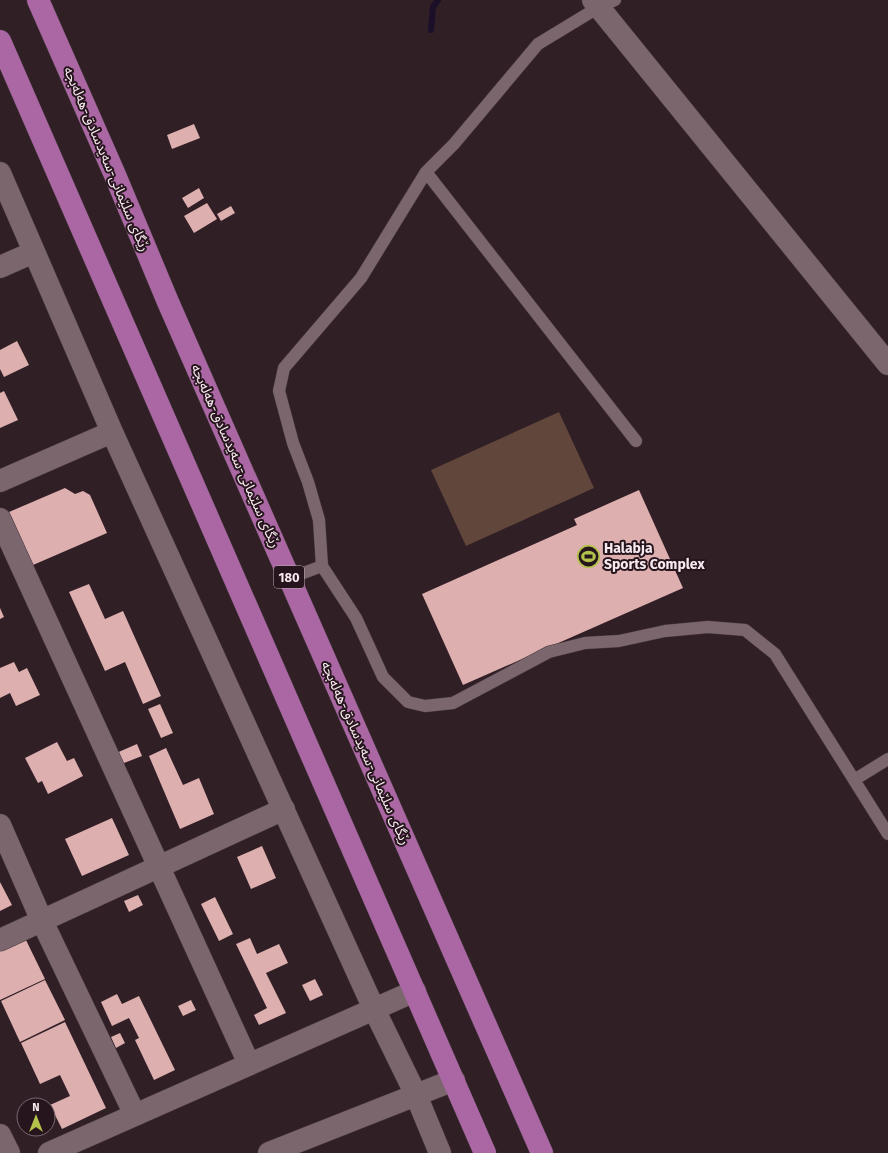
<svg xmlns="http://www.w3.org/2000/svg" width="888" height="1153" viewBox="0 0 888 1153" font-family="'Fira Sans','Noto Sans Arabic',sans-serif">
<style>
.green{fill:#61463b}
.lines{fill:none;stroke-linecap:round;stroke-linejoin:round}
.stream{stroke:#1c0f2a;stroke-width:6}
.building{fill:#ddafaf}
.service-casing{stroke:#493a40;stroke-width:13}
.minor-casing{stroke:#493a40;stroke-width:23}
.trunk-casing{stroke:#493a40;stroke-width:23}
.service{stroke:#7c666e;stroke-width:12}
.minor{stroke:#7c666e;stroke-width:22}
.trunk{stroke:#aa67a4;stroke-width:22}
.labels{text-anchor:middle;stroke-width:4;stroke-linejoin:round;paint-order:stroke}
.shield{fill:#27151d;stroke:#b9aab0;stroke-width:1}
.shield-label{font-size:13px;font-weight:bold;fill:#f7eaef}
.street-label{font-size:14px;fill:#f7eaef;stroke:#27151d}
.poi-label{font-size:14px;font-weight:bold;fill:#f7eaef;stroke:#27151d;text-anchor:start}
</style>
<rect width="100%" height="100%" fill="#311f26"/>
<path class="green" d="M559,412L594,488L466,546L431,470Z"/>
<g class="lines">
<path class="stream" d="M431,30L433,7L438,0"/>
</g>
<path class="building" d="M194,124L200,138L172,149L167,135Z
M199,188L204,198L188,208L182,198Z
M207,203L217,219L194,233L184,216Z
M231,206L235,213L221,221L217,214Z
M17,341L29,365L4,377L0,369V350Z
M4,391L18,420L0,428V393Z
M65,488L75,494L83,491L90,495L107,533L33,565L9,512Z
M639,490L683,588L463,685L422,594L577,525L574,519Z
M89,584L105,619L123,611L161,696L143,704L125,662L105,671L69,592Z
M0,608L4,617L0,619Z
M14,662L19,672L27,668L40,695L16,706L10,693L0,698V668Z
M160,704L173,733L161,738L148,709Z
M57,742L67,761L74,758L83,776L48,794L42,781L38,783L25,758Z
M137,744L142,756L119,765L114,754Z
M166,748L183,785L199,778L214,814L180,829L149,756Z
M112,818L129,855L82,876L65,839Z
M262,846L276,878L251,889L237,857Z
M0,882L12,905L0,911Z
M138,895L143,905L129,912L124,901Z
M215,897L233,934L219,941L201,904Z
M25,938L45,979L0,1000V950Z
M250,938L257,954L279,944L288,963L266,973L286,1013L259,1025L254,1015L267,1008L236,944Z
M315,979L323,995L310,1001L302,985Z
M45,980L65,1020L20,1042L1,1001Z
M117,994L122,1004L139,996L175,1070L154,1080L135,1040L139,1038L129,1018L112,1026L101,1002Z
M191,1000L196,1010L183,1016L178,1006Z
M65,1022L106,1108L62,1129L50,1105L70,1096L60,1075L40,1084L21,1043Z
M120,1033L125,1043L116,1048L111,1037Z"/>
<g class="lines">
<defs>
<path id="service" d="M426,172L636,441
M322,566L319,520L308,482L293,443L279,391L284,368L361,278L426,172L454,144L538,44L599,7L615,0
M290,578L322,566L356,618L383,677L408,702L425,706L453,703L549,652L585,643L619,641L665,631L708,627L745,630L775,654L888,834
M854,780L888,759"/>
<path id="minor" d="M593,0L888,364
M0,173L112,432L374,1009L416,1095L440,1153
M0,267L34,252
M0,481L112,432
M0,519L249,1064
M0,825L42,921L135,1115
M0,940L284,809
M0,1135L9,1153
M49,1153L415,991
M269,1153L454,1080"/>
<path id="trunk" d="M38,0L115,175L168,302L542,1153
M0,41L485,1153"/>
</defs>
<use href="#service" class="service-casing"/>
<use href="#minor" class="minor-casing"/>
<use href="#trunk" class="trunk-casing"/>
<use href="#service" class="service"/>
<use href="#minor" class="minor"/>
<use href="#trunk" class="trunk"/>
</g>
<defs>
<symbol id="stadium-ring" viewBox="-11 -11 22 22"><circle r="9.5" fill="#27151d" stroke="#b3c24b" stroke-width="1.5"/><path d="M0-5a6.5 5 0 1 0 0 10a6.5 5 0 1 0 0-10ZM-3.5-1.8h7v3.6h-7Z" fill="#b3c24b"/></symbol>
</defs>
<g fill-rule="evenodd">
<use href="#stadium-ring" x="576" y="544" width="25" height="25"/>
</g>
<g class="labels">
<rect class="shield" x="274" y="566" width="30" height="22" rx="3"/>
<g class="shield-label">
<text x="289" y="582">180</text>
</g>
<g class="street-label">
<text transform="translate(107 159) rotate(67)" y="5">رێگای سلێمانی-سەیدسادق-هەلەبجە</text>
<text transform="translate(236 456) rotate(66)" y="5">رێگای سلێمانی-سەیدسادق-هەلەبجە</text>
<text transform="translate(366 753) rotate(66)" y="5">رێگای سلێمانی-سەیدسادق-هەلەبجە</text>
</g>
<g class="poi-label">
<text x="604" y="553">Halabja<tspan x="604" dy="16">Sports Complex</tspan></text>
</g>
</g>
<g transform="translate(36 1117)"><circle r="19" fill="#27151d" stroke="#7a6a71"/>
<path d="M0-3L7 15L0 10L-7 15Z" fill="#b3c24b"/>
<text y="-6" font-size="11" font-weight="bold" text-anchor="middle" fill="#f7eaef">N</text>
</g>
</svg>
